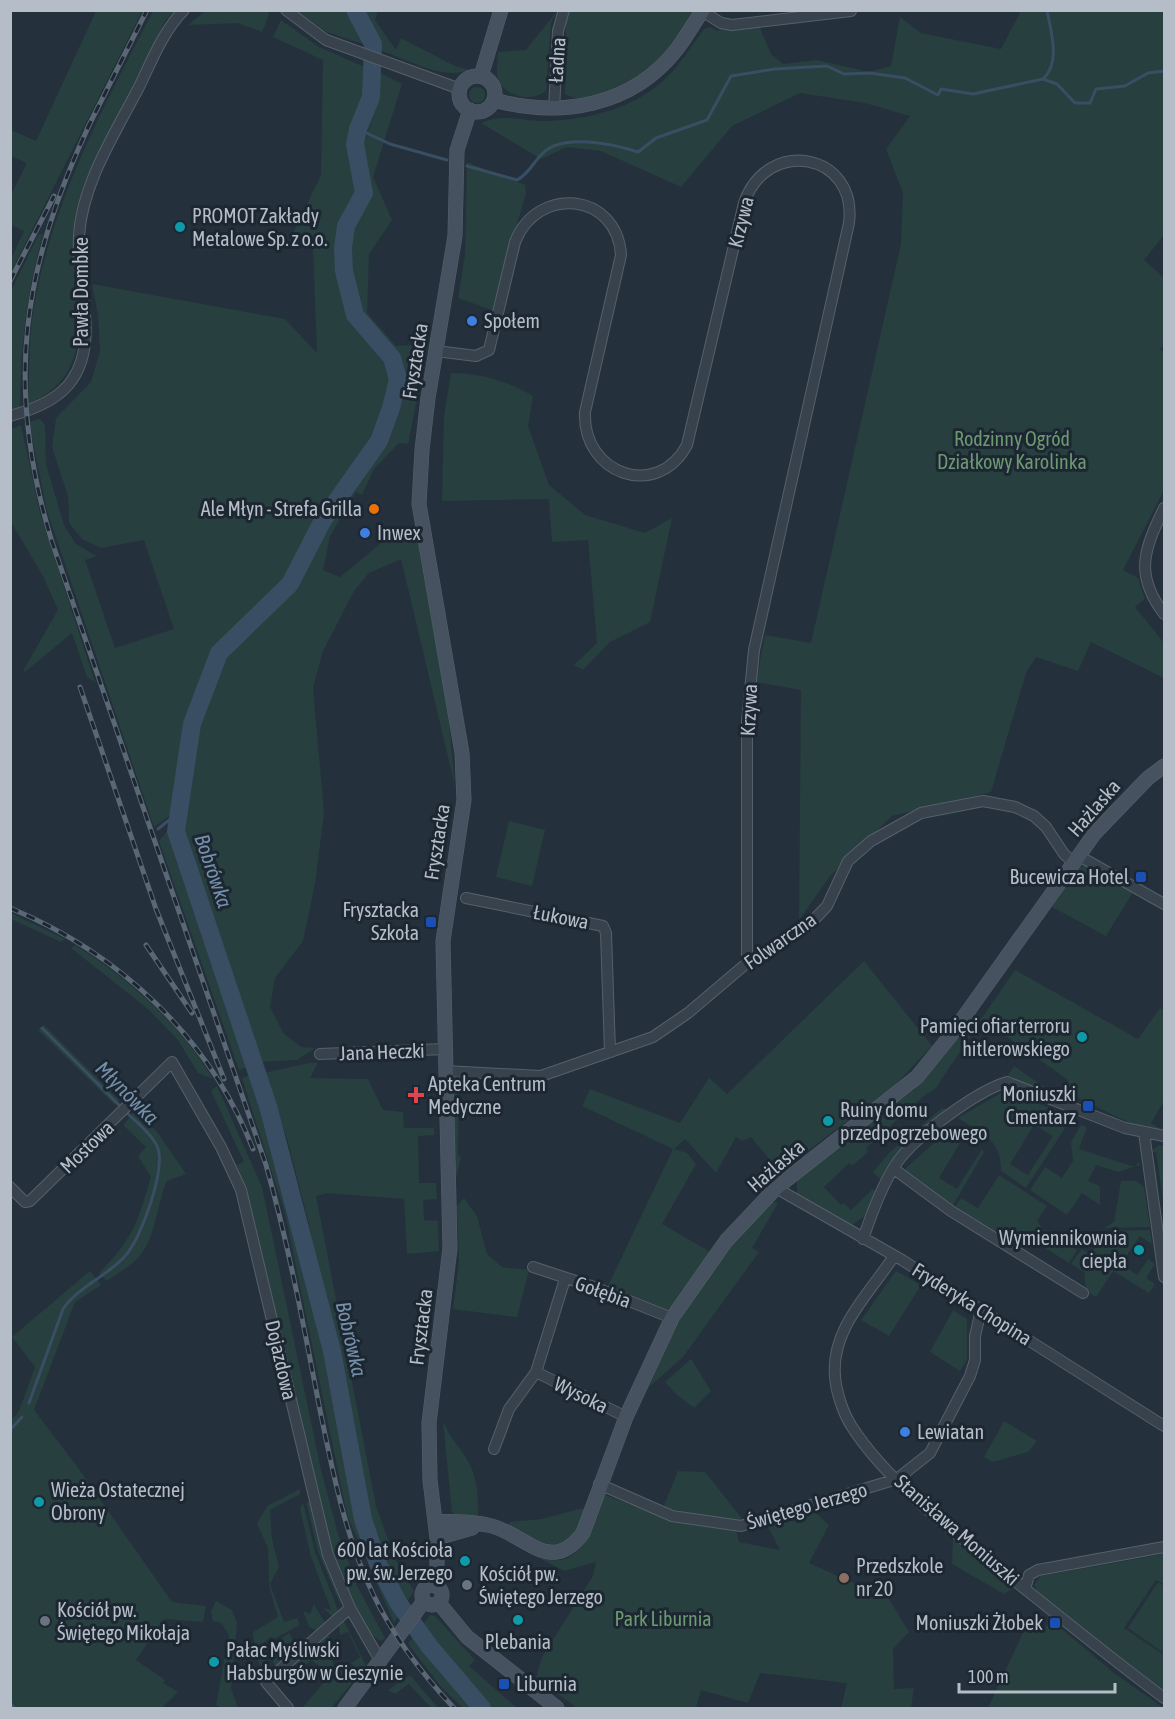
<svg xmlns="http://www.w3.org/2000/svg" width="1175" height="1719" viewBox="0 0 1175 1719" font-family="'Asap Condensed',sans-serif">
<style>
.green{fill:#273f3e;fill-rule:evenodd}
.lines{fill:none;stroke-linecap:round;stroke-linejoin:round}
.stream{stroke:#394e63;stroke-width:3}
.river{stroke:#394e63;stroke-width:18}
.street-casing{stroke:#56606b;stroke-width:12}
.secondary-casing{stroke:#56606b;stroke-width:15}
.street{stroke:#38424d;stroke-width:10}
.secondary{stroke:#46525f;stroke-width:14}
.rail-casing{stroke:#5a6774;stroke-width:5}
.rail{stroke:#1d2732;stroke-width:3;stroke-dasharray:9;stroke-linecap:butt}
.culture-dot{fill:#0f9aa8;stroke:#1d2732;stroke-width:2}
.shop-dot{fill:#3f7fe0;stroke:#1d2732;stroke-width:2}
.food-dot{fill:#e8710a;stroke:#1d2732;stroke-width:2}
.transit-dot{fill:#1a4fb4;stroke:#1d2732;stroke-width:2}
.health-dot{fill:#e0444e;stroke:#1d2732;stroke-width:2}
.education-dot{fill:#8d6e63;stroke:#1d2732;stroke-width:2}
.worship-dot{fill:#6b7280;stroke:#1d2732;stroke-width:2}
.labels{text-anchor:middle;stroke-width:6;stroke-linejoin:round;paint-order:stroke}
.street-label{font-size:20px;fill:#b4bdc8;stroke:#1d2732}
.poi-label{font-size:20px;fill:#b4bdc8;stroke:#1d2732;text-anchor:start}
.park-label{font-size:20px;fill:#6c9872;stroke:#1d2732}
.water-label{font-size:21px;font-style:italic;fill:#7590aa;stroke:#1d2732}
</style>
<rect width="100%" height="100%" fill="#24313c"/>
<path class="green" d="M96,11H142L11,272V259L24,231L11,225V195L27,163L11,156V130L36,141Z
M153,11H175L165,21L84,184L74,242L78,338C73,374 59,388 28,405C30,369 28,331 36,296C56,194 106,102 153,11Z
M205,11H267L269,15L262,32L237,23L188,25Z
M297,11H349L366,45L327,32Z
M361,11H378L375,20L396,50L401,38L455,66L469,70C444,81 407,59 382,51Z
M557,11L551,23L546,90C534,103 505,97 499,81C495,73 498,61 498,52L526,50Z
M570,11H696C685,25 676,43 663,56C641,78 597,112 565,94L566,22Z
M1021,11H1164V235L1144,260L1164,278V344L1160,349L1164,352V490L1123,570L1138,578L1145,599L1135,607L1164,643V678L1091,642L1078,671L1036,657L1026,673L991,792L892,816L830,876L799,920L801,690L756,682L765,635L811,643L901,244L903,193L886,149L910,116L865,103L800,93L732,126L681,187L601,151L567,147L541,159L481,123C505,113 520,121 544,121C589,120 639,108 671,73C683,60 693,44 704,29L710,27L718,31L722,27L759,26L771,54L783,64L817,60L869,72L891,66L900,17L921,33L1001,49Z
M281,20L319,47L367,68L363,98L350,143L357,191L337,242L341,282L351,323L381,355L393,379L384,414L372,442L329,499L284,582L215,652L185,727L173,813L154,827L47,511L29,422L40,419L45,425L46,464L64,525L76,544L97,556L85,560L115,648L174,629L144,540L101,548L82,539L69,523L68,496L52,447L56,418L91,382L100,351L98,315L92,284L285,319L317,353L313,247L292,235L321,175L323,60L273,37Z
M380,73L402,84L373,177L392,220L369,254L367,313L396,346L428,344L408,444L399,443L374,469L362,495L356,492L330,536L323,570L340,577L386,539L401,531L418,541L446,690L455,786L401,559L369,573L354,591L323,651L313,687L324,813L315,884L303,941L275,978L270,1007L284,1034L301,1047L315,1048L297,1060L259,1062L179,828L190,762L203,711L226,653L293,588L309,565L329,523L387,445L395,416L400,378L395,354L359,308L348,267L351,225L370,199C352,161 366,142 376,106C378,96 379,84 380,73Z
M469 95a8 8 0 1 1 16 0a8 8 0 1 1-16 0Z
M467,162L525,185L526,193L492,310L458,298L465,255Z
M39,234H43C26,297 21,342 20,407L11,410V291Z
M451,373C481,373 506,381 533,396L528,426L549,485L585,515L645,533L672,518L650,622L610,642L583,670L574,665L597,643L588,540L552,542L549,499L442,501L444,417Z
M21,425L40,513L95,682L87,677L72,633L25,672L23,671L58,610L43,576L11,522V429Z
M509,821L545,830L532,886L496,877Z
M173,824L172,845L248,1067L239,1070L159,841Z
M1087,866L1133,892L1106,936L1052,907L1076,867Z
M11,913L65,939L61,942L11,919Z
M75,945C129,979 179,1023 213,1079L198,1073L178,1040L148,1009L71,948Z
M864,961L932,1046L895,1085L780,1172L751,1137L742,1141L736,1137L716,1173L685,1139L674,1149L687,1153L696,1164L662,1224L712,1253L673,1307L667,1310L608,1286L673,1149L582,1106L590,1089L680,1123L709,1078L727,1094Z
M1015,970L1138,1039L1160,1008L1164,1011V1101L1151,1123L1164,1131L1136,1126L1068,1093V1080L982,1019L935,1089L926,1094L866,1148L868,1152L852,1166L849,1163L824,1187L841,1205L844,1203L851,1210L873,1189L877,1193L865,1216L849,1227L797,1196V1180L806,1171L915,1089L974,1013L982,1018Z
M44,1025L119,1100L115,1105L38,1030Z
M309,1063H318L310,1078L368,1079L383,1110L403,1112L404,1128H434V1135L418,1136L419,1183H436L437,1199L423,1200L424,1220L438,1221L439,1251L407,1254L404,1199L327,1193L316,1196L376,1506L395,1559L414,1591L405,1605L383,1566L357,1470L309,1224L287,1139L264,1073Z
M1014,1066L1053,1093L1007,1077Z
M251,1075C282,1148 302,1229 318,1307C334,1382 338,1461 363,1535C372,1562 386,1587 400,1613L394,1623L347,1515L285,1213L242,1078Z
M462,1078L463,1085L459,1089L458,1154L461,1157L454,1187L452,1080Z
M217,1086L262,1187L321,1470L338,1534L357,1586L385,1638L382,1641C360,1635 338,1568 331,1548L247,1195L236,1165L244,1162L211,1091Z
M1004,1091L1066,1114L1069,1122L1026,1188L1001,1171C1001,1139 983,1134 958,1118ZM1034,1125L1053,1136L1028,1175L1010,1164Z
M942,1108L950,1110L881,1180L873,1172L889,1153Z
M135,1111L158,1133L186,1174L167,1181C156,1206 156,1240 137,1259C128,1268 116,1274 107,1281L99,1273C134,1237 137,1224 151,1177L138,1156L146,1147L123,1125Z
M1081,1125L1087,1127L1079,1149L1135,1167L1139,1161L1140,1165L1118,1172L1096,1165L1088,1181L1100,1186V1205L1082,1193L1067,1215L1030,1190L1045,1167L1062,1178L1073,1161L1071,1142Z
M943,1135L963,1138L939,1178L957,1189L982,1149L984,1152L952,1207L904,1173L906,1168Z
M1159,1145L1164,1146V1206L1156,1152L1149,1153Z
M999,1175L1047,1206L1037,1221L1043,1229L1034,1242L1028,1238L1014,1245L954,1209L961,1198L978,1208Z
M1121,1181H1136L1144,1187L1150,1227L1104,1228L1114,1222Z
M464,1198L477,1216L487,1254L502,1267L529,1270L517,1317L453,1309L459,1262L457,1206Z
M767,1201L778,1203L752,1248L759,1252L683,1357L649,1387L673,1330L720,1260Z
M1045,1230L1077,1250L1069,1263L1037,1243Z
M1150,1230L1152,1244L1140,1236L1121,1264L1137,1275L1148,1259L1155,1264L1146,1278L1155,1284L1149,1293L1113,1271L1096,1297L1086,1291L1084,1272L1071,1264L1082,1249L1090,1255L1105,1234L1104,1231Z
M90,1271L101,1285L75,1302L34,1410L76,1465L172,1602L206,1606L203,1622L164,1619L136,1660L165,1680L163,1683L178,1692L162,1708H11V1420L19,1411L35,1367L12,1337Z
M896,1271L921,1285L889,1336L861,1320Z
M953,1310L967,1319V1360L960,1371L930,1352Z
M691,1359L711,1391L694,1408L677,1395L665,1382Z
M443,1421C450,1439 462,1449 470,1465C478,1481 478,1498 478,1516H455L452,1512Z
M1004,1421L1037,1441L1028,1452L993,1462L984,1457Z
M678,1471L705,1472L744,1521L663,1508Z
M300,1489V1494L270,1510L272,1539L279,1567L270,1584L284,1622L297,1618L300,1625L274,1639L272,1636L256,1649L273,1668L261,1669L255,1653L253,1632L278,1617L269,1586L268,1548L257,1524L267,1506Z
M603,1494C650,1513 686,1523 736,1529L739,1542L780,1550L768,1527L814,1511L829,1525L809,1563L889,1599L909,1632L893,1649L894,1689L914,1688L911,1708H841L847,1683L760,1673L748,1703L701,1690L696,1708H577L536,1678L542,1657L593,1576L596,1562L564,1571L541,1559C547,1559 554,1561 560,1560C588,1555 595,1516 603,1494Z
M306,1501L311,1504L341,1606L318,1552Z
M303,1502L315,1552L338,1610L333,1617L323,1608L331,1610L311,1557L300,1509Z
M587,1507C581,1529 573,1539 551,1549L508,1526L510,1522L542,1519Z
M953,1537L1015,1587L1004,1594L952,1564Z
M1164,1554V1584L1156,1580L1124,1628L1164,1655V1691L1039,1594L1034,1585L1041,1576Z
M1158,1582L1164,1586V1653L1128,1628Z
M216,1601L232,1610L237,1623L231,1688L238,1708H222L216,1705L229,1635L221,1623L213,1621L211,1611Z
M314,1604L325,1623L318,1631L309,1627L303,1611L310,1614Z
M430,1615L435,1616L475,1660L469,1666L517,1708H463L442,1688L408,1644Z
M1051,1620L1114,1673L1164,1708H988L1027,1624L1046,1627Z
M344,1621L366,1666L360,1673L351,1663L360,1657L348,1632L340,1635L339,1625Z
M289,1633L293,1640L306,1638L275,1667L273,1661L275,1643Z
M327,1635L331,1639L324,1643L337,1672L348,1665L359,1675L331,1708H302L331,1674L311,1660L302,1668L297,1663Z
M410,1675L438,1708H431L409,1684L395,1694L388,1690Z"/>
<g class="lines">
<path class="stream" d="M1043,79C1061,63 1051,32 1047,10
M358,129L390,144L447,160
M467,166L517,180C530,173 533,162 543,153C563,133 613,144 638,152L656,138L707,120L731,76L775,69L827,66L844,74L870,73L905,78L938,95L941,89L973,94L1043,79L1057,84L1075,103H1090L1096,89L1125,86L1148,73L1164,71
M158,829L179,812
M42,1028L121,1107
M29,1403L63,1309C79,1286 108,1276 126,1255C141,1238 167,1168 157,1146C151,1133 136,1122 126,1112
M10,1430L22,1417
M10,1702L14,1708"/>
<path class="river" d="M355,10L373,44L371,97L358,129L355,144L364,193L346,226L343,248L344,271L355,315L392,358L398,379L391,408L379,441L323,520L290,584L219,653L192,724L176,831L268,1106L332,1351L363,1519L378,1564L399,1604L430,1647L482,1708"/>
<defs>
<path id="street" d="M286,10L326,40L460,89
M702,11L721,23L732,25L851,11
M554,109L558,31L564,10
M436,351L476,356L489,350L515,242C537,185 617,192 621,255L585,412C582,474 657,501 687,445L744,203C767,136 858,153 849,223L754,650L747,721V963
M10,416C32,410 59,400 72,380C100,340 76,281 79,236C82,183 116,132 140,85C152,60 164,30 184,10
M1164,508C1144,550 1134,574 1164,614
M1079,856L1164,904
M466,898L603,926L606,933L610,1052
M320,1054L445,1049
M445,1071L541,1076L653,1037L688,1013L747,963L809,925L827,906L848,861L871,841L921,813L983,801L1015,807L1034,816L1046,827L1064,854L1074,863
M1144,1133L1164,1277
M894,1169L951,1211L1083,1293
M10,1187L25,1202L30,1201L172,1062L221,1147L241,1190L328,1555L350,1608L381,1662
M776,1188L902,1260L1164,1426
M863,1239C871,1215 886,1175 902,1156C922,1132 977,1091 1007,1082L1125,1128L1164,1136
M894,1256C870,1293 831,1328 835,1376C836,1392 843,1413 852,1427C887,1481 950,1529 1000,1569C1054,1612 1108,1656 1164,1698
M533,1267L594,1287L672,1318
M536,1372L626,1417
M494,1449L509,1409L536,1372L565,1279
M599,1484L672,1516L741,1526L897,1479L930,1453L970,1376L975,1360V1336L981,1310
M1025,1589L1029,1575L1038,1570L1164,1547
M288,1708L266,1682L350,1608"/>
<path id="secondary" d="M481,76L501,10
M459 94a18 18 0 1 1 36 0a18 18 0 1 1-36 0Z
M494,100C560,118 632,107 677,49C686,37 694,23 703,10
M435,1521C453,1522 477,1521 495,1527C530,1539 552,1574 583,1533L626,1417L672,1318L726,1241L776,1188L917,1077L951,1035L1095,833L1148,778L1164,766
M437,1538L472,1528
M422 1595a10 10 0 1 1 20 0a10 10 0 1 1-20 0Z
M435,1586L437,1569V1538L430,1480L429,1423L450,1248L443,941L464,800L462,753L419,504L422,450L428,398L455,236L457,150L470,110
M439,1603L467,1637L557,1708
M345,1708L424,1601"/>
</defs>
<use href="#street" class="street-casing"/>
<use href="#secondary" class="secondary-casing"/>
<use href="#street" class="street"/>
<use href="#secondary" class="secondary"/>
<defs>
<path id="rail" d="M91,121C22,268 4,385 52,542L266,1165C289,1246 304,1328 320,1410C333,1473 345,1536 373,1594C393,1636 422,1674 454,1708
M87,129L147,10
M10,281L54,196
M80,687L156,909L224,1079
M10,908C119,953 210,1038 253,1149
M146,945L192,1013"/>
</defs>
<use href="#rail" class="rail-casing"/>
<use href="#rail" class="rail"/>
</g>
<g class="culture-dot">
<circle cx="180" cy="227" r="6"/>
<circle cx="1082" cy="1037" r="6"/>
<circle cx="828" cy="1121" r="6"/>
<circle cx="1139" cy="1250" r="6"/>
<circle cx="39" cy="1502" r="6"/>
<circle cx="465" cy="1561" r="6"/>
<circle cx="518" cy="1620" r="6"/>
<circle cx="214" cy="1662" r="6"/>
</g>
<g class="shop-dot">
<circle cx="472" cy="321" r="6"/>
<circle cx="365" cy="533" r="6"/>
<circle cx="905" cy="1432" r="6"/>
</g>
<circle class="food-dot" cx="374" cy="509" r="6"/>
<g class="transit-dot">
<rect x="1135" y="871" width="12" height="12" rx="3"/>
<rect x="425" y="916" width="12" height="12" rx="3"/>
<rect x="1082" y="1100" width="12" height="12" rx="3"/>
<rect x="1049" y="1617" width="12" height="12" rx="3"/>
<rect x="498" y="1678" width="12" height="12" rx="3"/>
</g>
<path class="health-dot" d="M413 1086h6v6h6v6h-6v6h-6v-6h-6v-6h6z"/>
<circle class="education-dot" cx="844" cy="1578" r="6"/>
<g class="worship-dot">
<circle cx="467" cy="1585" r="6"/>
<circle cx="45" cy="1621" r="6"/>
</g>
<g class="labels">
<g class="street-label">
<text transform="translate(557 60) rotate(-86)" y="7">Ładna</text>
<text transform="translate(741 222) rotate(-76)" y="7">Krzywa</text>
<text transform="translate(81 292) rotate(-90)" y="7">Pawła Dombke</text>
<text transform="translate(415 361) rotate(-81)" y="7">Frysztacka</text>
<text transform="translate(749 710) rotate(-87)" y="7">Krzywa</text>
<text transform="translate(1094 808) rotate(-49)" y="7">Hażlaska</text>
<text transform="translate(437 842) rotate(-81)" y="7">Frysztacka</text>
<text transform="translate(561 917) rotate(11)" y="7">Łukowa</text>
<text transform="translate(780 941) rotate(-35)" y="7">Folwarczna</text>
<text transform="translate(382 1052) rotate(-2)" y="7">Jana Heczki</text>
<text transform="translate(87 1147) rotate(-44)" y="7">Mostowa</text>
<text transform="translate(776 1166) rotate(-41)" y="7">Hażlaska</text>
<text transform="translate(603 1292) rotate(20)" y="7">Gołębia</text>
<text transform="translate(972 1304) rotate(32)" y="7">Fryderyka Chopina</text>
<text transform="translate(421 1327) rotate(-83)" y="7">Frysztacka</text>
<text transform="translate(281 1360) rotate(77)" y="7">Dojazdowa</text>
<text transform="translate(581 1395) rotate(26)" y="7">Wysoka</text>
<text transform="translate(807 1506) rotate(-16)" y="7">Świętego Jerzego</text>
<text transform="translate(957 1530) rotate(41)" y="7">Stanisława Moniuszki</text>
</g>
<g class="poi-label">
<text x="192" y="223">PROMOT Zakłady<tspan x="192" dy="23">Metalowe Sp. z o.o.</tspan></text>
<text x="484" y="328">Społem</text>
<text x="362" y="516" text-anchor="end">Ale Młyn - Strefa Grilla</text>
<text x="377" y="540">Inwex</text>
<text x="1129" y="884" text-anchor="end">Bucewicza Hotel</text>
<text x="419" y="917" text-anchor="end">Frysztacka<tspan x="419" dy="23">Szkoła</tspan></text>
<text x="1070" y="1033" text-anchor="end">Pamięci ofiar terroru<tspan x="1070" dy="23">hitlerowskiego</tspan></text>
<text x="428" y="1091">Apteka Centrum<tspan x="428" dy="23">Medyczne</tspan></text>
<text x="1076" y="1101" text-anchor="end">Moniuszki<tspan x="1076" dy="23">Cmentarz</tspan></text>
<text x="840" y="1117">Ruiny domu<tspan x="840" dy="23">przedpogrzebowego</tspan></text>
<text x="1127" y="1245" text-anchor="end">Wymiennikownia<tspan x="1127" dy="23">ciepła</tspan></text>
<text x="917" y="1439">Lewiatan</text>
<text x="51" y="1497">Wieża Ostatecznej<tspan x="51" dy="23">Obrony</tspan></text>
<text x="453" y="1557" text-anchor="end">600 lat Kościoła<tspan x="453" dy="23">pw. św. Jerzego</tspan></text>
<text x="856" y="1573">Przedszkole<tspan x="856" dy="23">nr 20</tspan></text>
<text x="479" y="1581">Kościół pw.<tspan x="479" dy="23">Świętego Jerzego</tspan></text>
<text x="57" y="1617">Kościół pw.<tspan x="57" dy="23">Świętego Mikołaja</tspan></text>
<text x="1043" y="1630" text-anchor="end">Moniuszki Żłobek</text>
<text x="518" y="1649" text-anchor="middle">Plebania</text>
<text x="226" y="1657">Pałac Myśliwski<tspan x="226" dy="23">Habsburgów w Cieszynie</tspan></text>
<text x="516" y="1691">Liburnia</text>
</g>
<g class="park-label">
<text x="1012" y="446">Rodzinny Ogród<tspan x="1012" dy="23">Działkowy Karolinka</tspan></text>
<text x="663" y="1626">Park Liburnia</text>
</g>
<g class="water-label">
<text transform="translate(213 871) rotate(71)" y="7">Bobrówka</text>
<text transform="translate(127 1093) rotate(45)" y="7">Młynówka</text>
<text transform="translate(351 1339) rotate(77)" y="7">Bobrówka</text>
</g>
</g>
<rect width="1175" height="1719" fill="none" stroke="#b4bdc8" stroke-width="24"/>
<path d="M959 1683v9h156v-9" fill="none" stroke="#b4bdc8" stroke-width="3"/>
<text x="968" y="1683" font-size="18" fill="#b4bdc8" stroke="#1d2732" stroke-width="4.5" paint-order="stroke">100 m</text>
</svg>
